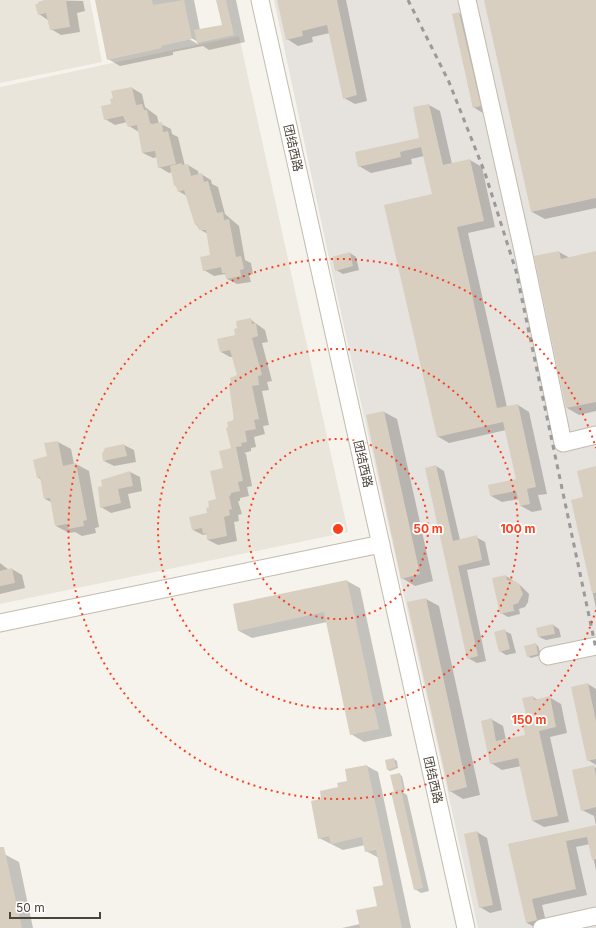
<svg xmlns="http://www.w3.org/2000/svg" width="596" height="928" viewBox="0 0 596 928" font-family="Inter,'Noto Sans SC',sans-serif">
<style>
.residential{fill:#eae5da}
.industrial{fill:#e6e2dd}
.shadow{fill:#0003;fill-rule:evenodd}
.building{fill:#d8cfc1}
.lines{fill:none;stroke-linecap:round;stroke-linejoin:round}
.minor-casing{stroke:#c2bbae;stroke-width:19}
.minor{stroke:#fff;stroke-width:17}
.rail{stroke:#9a9a9a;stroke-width:3;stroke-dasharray:5 5;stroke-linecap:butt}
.ring{fill:none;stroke:#fc3f1d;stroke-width:2;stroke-dasharray:2 4}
.labels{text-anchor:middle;stroke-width:3.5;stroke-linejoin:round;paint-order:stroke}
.street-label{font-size:12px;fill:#4b4439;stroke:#fff}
.centre{fill:#fc3f1d;stroke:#fff;stroke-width:2}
.ring-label{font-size:12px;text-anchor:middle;font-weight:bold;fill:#fc3f1d;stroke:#fff;stroke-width:3.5;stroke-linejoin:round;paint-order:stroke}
</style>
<rect width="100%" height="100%" fill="#f6f3ec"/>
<path class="residential" d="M0,0H90L102,62L0,83Z
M239,36L348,532L0,604V87Z"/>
<path class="industrial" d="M274,0H596V928H478L333,277Z"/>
<path class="shadow" d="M44,0L83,1L85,11L77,13L80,32L61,35L51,29L48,20L39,14Z
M96,0H194L200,30L223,26L217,0H236L245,42L209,50L203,46L173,52V55L120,66L108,59ZM188,36L198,42V44L187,38Z
M278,0H346L367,101L355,104L344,98L330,33L312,37L313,42L298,46L287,39Z
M485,0H596V208L545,219L532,212Z
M459,13L469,19L490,112L483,113L473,107L453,15Z
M132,88L142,94L145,107L157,116L159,124H161L171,129L172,134L178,137L185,166L188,165L198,171L199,175L201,174L211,180L212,184L218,187L225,214L239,226L245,260L251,263L253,274L249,275L251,282L237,284L227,279L225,274L214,276L204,270L211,256L208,234L199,229L196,224L187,196L178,191L172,172L169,173L159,167L157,157L153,158L143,153L139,132L129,126L127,122L115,125L105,119L112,105Z
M429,105L440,111L452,164L470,160L482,167L495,227L468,233L507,407L518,405L529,412L547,494L538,495L542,510L532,512L521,506L519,499L502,502L491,496L517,480L506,430L449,443L437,436L433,195L424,156L411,159L412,164L371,173L359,166L421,139Z
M559,252L570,258L596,252V411L579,415L567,408Z
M350,253L356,257L359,270L343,274L336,270Z
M250,319L265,330L268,342L262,343L272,381L267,382L269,390L262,391L269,425L263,426L265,434L254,437L256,447L251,448V451L244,453L246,454L252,486L247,487L249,496L240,498V501H238L242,514L238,515L239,521L234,522L237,541L218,545L208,540L207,534L203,535L193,530L208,514L218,500L224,469L234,449L231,447L238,375L233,357H230L221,352Z
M384,412L397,419L433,581L415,586L402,578Z
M58,442L71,449L74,464H76L89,471L99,527L95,528L96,533L82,536L75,532L69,533L56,526L51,502L45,499L41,480L38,477Z
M124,445L134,450L136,462L114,466L104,461Z
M436,466L444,471L460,540L476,537L485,542L490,565L467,570L486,661L477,663L468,658Z
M596,467V608L572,501L584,498Z
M130,472L140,477L142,491L128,494L131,508L111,513L101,507Z
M0,563L9,570L12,569L22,575L25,588L0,594Z
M506,576L521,586L529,594L528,602L525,607L519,609L520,614L508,617L501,613Z
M347,581L360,588L392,736L364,742L351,734L327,622L252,638L239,631L234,605Z
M426,599L439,606L480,795L463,799L450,791Z
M553,625L559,629L561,637L546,640L539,637Z
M505,631L511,634L516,653L506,655L500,651Z
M535,644L538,646L541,655L531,658L528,656Z
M588,684L596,689V765L588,760Z
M533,697L538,700L549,697L561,704L567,733L550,737L569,822L544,827L533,821L521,766L502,770L491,763V719L503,726L506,740L526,736Z
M394,759L397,761L398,768L390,771L388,770L386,761Z
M367,766L378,772L411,928H342L360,924L378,907L384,886L379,858L366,851L365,845L343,850L319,838L323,799Z
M593,766L596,768V825L594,816L582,810Z
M399,774L402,776L405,790L401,791L407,795L429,891L421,893L415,889L397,792L394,790Z
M596,826V870L590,844L576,847L587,895L542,905L547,926L536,928L527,923L509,844Z
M477,832L487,838L502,910L490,913L480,907Z
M6,855L19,862L33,928H0V856Z"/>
<path class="building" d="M45,0H66L70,27L50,30L46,13L38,15L35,4H38V2Z
M95,0H152L153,5L184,0L192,39L161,46L162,48L107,60Z
M216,0H226L234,35L197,43L194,30L222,25Z
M277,0H337L357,95L343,99L327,25L302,31L303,36L286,40Z
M484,0H596V198L531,212Z
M459,12L481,106L473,108L452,14Z
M132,87L136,105L142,104L144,110H147L150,123L152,124L162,122L163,132L168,131L176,164L158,168L155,151L142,153L137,125L128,127L123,116L104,120L101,106L111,104L110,99L113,98L111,91Z
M429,104L443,165L470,159L484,221L457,227L497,408L518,404L536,487L527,489L530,504L520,506L516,491L490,496L488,485L516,479L503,422L437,437L384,205L432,194L421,147L400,152L401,157L358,167L355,152L419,138L413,107Z
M182,163V165L188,164L191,176L202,173L204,182L208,181L217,213L223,212L224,220L229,219L236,257L241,256L244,269L240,270L241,276L227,279L225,273H222L221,267L203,271L200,257L210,255L206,230H199L197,224L195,225L184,190L178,192L176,186H174L170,166Z
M559,251L561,259L596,251V402L566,408L534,256Z
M350,252L353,266L335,271L332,257Z
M251,318L252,324L256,323L258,336L252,338L262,375L258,376L259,385L252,386L259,419L254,420L256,429L245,431L247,442L241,443L242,446L231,448L226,428L228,427L227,422L234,420L229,385L231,384L230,378L237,375L230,350L220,352L217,339L235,335L234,329L237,328L236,321Z
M384,411L420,574L401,579L366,415Z
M58,441L63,466L76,463L87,520L83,521L84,526L68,529L67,524L55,526L50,498L44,499L40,477L37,478L33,460L47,456L44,443Z
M124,444L127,456L103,461L102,454L105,448Z
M236,447L243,481L238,482L240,491L231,493V495L229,496L232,509L229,510L230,515L224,517L227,536L207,540L206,533L203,534L202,528L192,530L189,517L207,513L206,508L209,507L208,501L216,499L210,471L223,468L219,451Z
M436,465L453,541L477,535L482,560L458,566L478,656L467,659L425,468Z
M596,466V593H592L571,500L583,497L577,471Z
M130,471L133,486L118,489L121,503L100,508L98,487L102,486L101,480Z
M12,568L15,583L0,586V571Z
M506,575L507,580L515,581L519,584L523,594L518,603L513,605L514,611L500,614L492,578Z
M347,580L379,729L350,735L324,612L238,631L233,604Z
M426,598L467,787L449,792L407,602Z
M553,624L555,634L538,637L536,628Z
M505,629L510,649L499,652L494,632Z
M536,643L538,654L527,657L524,646Z
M588,683L596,721V759L587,761L571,687Z
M533,696L534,700L550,696L556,727L539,731L558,816L532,821L518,758L490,764L481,721L492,718L496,741L525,735L522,720L527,719L522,698Z
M394,758L396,767L387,770L385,760Z
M367,765L383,839L402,928H360L356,910L377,906L373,887L383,885L376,850L365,852L362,837L331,844L329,836L318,839L311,801L321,799L320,791L338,787L337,783L347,781L345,769Z
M594,765L596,776V807L581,811L572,770Z
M400,773L403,789L394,791L390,775Z
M401,790L423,888L414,890L391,792Z
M596,825V859L592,860L587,837L566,841L576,889L532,899L537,920L526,923L508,844Z
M477,831L493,905L479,908L464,834Z
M0,847H4L22,928H0Z"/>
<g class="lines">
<defs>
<path id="minor" d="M260,0L466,928
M467,0L522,246L563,443L596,435
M0,623L381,544
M548,656L596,646
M542,928L596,916"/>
</defs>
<use href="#minor" class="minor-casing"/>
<use href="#minor" class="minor"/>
<path class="rail" d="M408,0L449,82L485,173L516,271L596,649"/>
</g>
<g class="ring">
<circle cx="338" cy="529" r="90"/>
<circle cx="338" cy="529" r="180"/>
<path d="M596 610A270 270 0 1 1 596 448"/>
</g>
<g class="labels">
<g class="street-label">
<text transform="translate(293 148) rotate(77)" y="4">团结西路</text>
<text transform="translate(363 464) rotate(77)" y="4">团结西路</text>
<text transform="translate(433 780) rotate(77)" y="4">团结西路</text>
</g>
</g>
<circle cx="338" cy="529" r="6" class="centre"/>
<g class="ring-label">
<text x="428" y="533">50 m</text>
<text x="518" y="533">100 m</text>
<text x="529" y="724">150 m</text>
</g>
<path d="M10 912v6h90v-6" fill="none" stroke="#4b4439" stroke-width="2"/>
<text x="16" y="912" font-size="12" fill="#4b4439" stroke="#ffffff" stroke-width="3" paint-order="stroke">50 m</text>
</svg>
